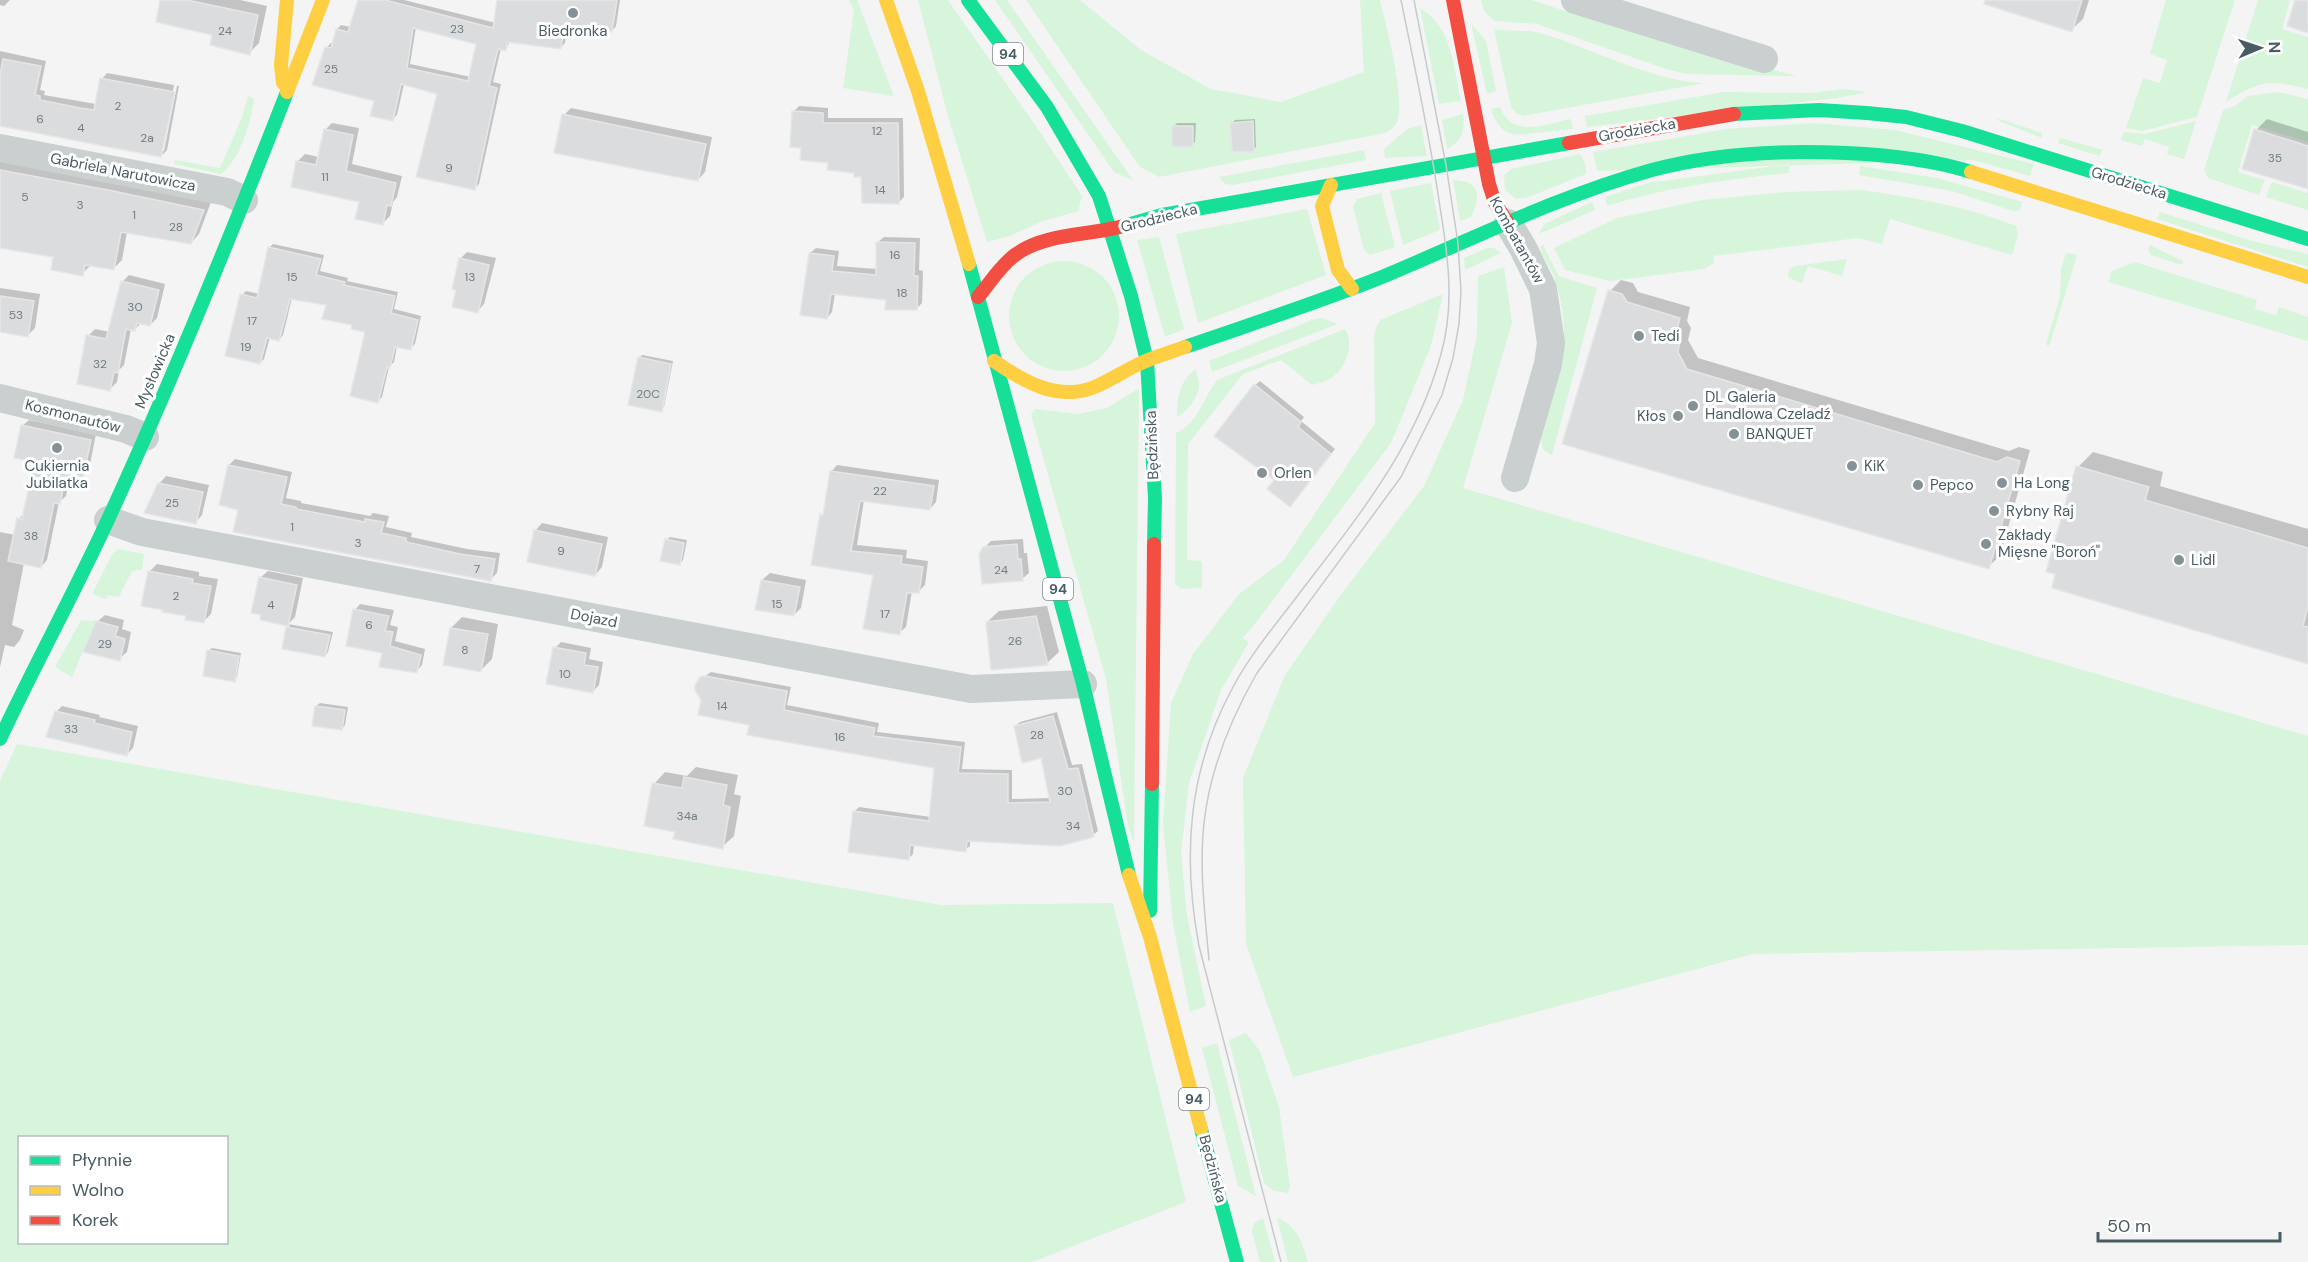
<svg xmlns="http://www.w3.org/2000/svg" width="2308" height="1262" viewBox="0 0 2308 1262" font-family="'DM Sans',sans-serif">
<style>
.grass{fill:#d7f5db;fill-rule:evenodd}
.shadow{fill:#0003;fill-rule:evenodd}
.building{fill:#dbdcde;stroke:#e5e6e7;stroke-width:1.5;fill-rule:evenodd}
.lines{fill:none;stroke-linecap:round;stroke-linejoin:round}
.street{stroke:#cacfd0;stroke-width:28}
.fast{stroke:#16e098;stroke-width:14}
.slow{stroke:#ffcf43;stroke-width:14}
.jam{stroke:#f24e42;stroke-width:14}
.tram{stroke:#c6cacb;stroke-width:1.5}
.poi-dot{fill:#849196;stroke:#fff;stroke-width:2}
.labels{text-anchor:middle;stroke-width:6;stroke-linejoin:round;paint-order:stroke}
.number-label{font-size:12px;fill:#6e7d82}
.shield{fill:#fff;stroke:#7f8d92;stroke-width:1.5}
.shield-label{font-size:14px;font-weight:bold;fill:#485c63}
.poi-label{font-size:15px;fill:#485c63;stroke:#fff;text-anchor:start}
.street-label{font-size:15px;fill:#485c63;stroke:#fff}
</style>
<rect width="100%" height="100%" fill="#f4f4f4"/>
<path class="grass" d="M849,0H857L894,96L843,88L854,10Z
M918,0H948L1042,135L1082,196L1078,211L1040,222L1010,236L987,242L948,116Z
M995,0H1007L1133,180L1114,172Z
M1026,0H1080L1141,50L1211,89L1281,102L1364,72L1360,0H1380C1386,26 1407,102 1396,124C1394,128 1389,131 1385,133L1159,177L1140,167Z
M1481,0H1531L1618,28L1797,76L1687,74L1666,69L1537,24L1494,21L1484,11Z
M2166,0H2235L2197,117L2142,131L2126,128L2143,78L2160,83L2167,60L2150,54Z
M2258,0H2290L2282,29L2308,37V89C2268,80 2261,80 2226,102Z
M1420,8C1453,28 1453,66 1461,101L1439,104Z
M1471,23L1486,41L1496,91L1487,94Z
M1494,29C1509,32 1525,29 1540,33C1592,48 1651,81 1704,83L1523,116L1516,113L1511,107Z
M1843,89L1867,92L1837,98L1587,127L1585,116L1724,92L1811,93Z
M2278,92L2308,99V142L2252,125L2238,172L2265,180L2259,195L2208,178L2204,170L2223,110L2235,106L2248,96Z
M248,96L254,99C251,122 240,160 221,174L174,164L175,160L220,168L242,117Z
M1500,107C1512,139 1546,124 1571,119L1573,129C1560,130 1548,132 1535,133C1509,137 1500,134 1491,109Z
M1463,114C1465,130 1463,141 1447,149L1442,120Z
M1997,118L2042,133V138L1999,121Z
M2196,121L2184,159L2167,154L2169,147L2145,139L2142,146L2121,140L2124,132L2144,134Z
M1814,123L1895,130L2034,164L2030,176L1973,160L1597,171L1593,152L1727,129Z
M1421,125L1427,156L1385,158L1384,149L1407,129Z
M2060,138L2103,150L2099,156L2058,143Z
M1364,150L1366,160L1233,185L1225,184L1219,177Z
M1580,154L1585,163L1586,174L1526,198L1516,199L1505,190L1504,176L1511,169Z
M1789,164V173C1727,179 1667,187 1607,206L1605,197L1648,183Z
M1860,166L1937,178L2022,202L2020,210L2013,211L1952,191L1859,175Z
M1453,180C1458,181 1465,181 1469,183C1482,190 1476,207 1471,217L1460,221Z
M2272,182L2308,193V210L2266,197Z
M1431,183L1440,230L1403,245L1390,191Z
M1861,190C1913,197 1966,206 2016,226L2018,235L2012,255L1890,219L1882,244L1858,238L1713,256L1714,263L1704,269L1610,281L1565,270L1554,248L1617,218L1703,200L1785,192Z
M1381,193L1395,247L1370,255L1364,250L1353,206L1357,199Z
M1592,202L1595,210L1539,234L1544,224Z
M1307,209L1326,275L1198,323L1176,234Z
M2160,212L2252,241L2308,254V267L2157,219Z
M1159,237L1184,329L1165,337L1137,240Z
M1543,245L1559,276L1597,288L1552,455C1549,453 1546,452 1544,450C1532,435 1558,384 1561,366C1567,338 1564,308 1555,280C1552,268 1543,259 1540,247Z
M2150,245L2183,261L2182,265L2151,255L2148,250Z
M1487,248H1494L1501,253L1465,270L1464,258Z
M2066,253L2077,255L2049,347L2046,344L2060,296L2061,268Z
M1847,259L1842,276L1808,266L1802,283L1789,278L1788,273L1791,268L1795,266Z
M1009 316a55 55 0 1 1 110 0a55 55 0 1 1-110 0Z
M2135,262L2257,300L2255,309L2276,315L2279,307L2308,317V341L2108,282L2112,271Z
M1504,267L1512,323L1463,488L2308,736V945L1753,954L1293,1077L1246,944L1243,778L1285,675L1343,592L1424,486L1463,400L1477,335L1478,276Z
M1443,294L1431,346L1391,443L1258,620L1243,638L1249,642L1221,690L1189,783L1181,853L1187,916L1206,1006L1190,1012L1173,924L1163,824L1171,703L1193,654L1239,594L1284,560L1375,423L1374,333L1380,320Z
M1322,318L1338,324L1212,372L1209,361L1315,319Z
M1345,329C1354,343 1347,366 1334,376C1328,381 1320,383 1312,385L1281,360L1243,374L1188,444L1187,560L1202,561V588L1181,589L1175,584L1176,433C1197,425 1204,397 1217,380Z
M1196,369C1197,374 1199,380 1199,385C1199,397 1187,412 1177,417C1177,399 1179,380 1196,369Z
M1139,388L1134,843L1128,826L1106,679L1031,415L1035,409L1078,414L1107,408Z
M119,549L144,554L142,570L132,571L119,597L108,595L106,599L92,594L113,553Z
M81,620L96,621L72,677L55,667Z
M17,744L941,905L1113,903L1186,1202L1032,1262H0V781ZM20,1138H226V1242H20Z
M1246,1033L1260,1051L1279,1107L1290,1186L1288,1193L1274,1191L1264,1183L1229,1040Z
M1217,1043L1256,1196L1238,1186L1202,1048Z
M1263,1218L1275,1262H1260L1252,1231L1254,1223Z
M1277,1218C1298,1226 1302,1242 1308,1262H1288Z"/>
<path class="shadow" d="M0,0H10L4,6L0,5Z
M162,0H240L267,6L259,43L249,53L214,34Z
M360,0H404L496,23L499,0H620L616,26L612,31L567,25L565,43L561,47L510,41L505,50L501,48L493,82L501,84L479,184L475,188L439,93L404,84L397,115L393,119L326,48L331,43L334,44L337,29L341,25L351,27ZM416,27L478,43L471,77L410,64Z
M2011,0H2089L2083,19L2071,30Z
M0,51L46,61L40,90L45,91L44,95L96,104L102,79L107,73L174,85L161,151H164L177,86H179L167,150L161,156L0,123Z
M799,106L828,108V118H903L904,197L898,203L862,176L829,162L803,147L793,112Z
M571,108L712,137L705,172L698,180L564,115Z
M1255,119L1256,147L1253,150L1232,123L1235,120Z
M2267,119L2308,132V188L2256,130Z
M332,123L359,128L352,164L402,176L397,197L393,202L390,216L382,224L361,201L298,161L305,154L319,157L325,130Z
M1177,123H1196L1195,142L1192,145L1174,126Z
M0,160L211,202L199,234L191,243L127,232L122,260L113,269L90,266L82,274L55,256L0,245Z
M884,237L920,238L919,270L923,271L922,303L916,309L887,298L835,293L832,312L827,318L810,253L816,248L839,251L837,266L877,269L878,242Z
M273,244L324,255L320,271L348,278L347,281L398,292L394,309L421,316L415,344L411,348L397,346L394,362L389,367L382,397L378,401L366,331L353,324L327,304L292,298L283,335L279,340L270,337L264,359L260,363L242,295L246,291L259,294L269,248Z
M467,252L496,258L484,304L477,312L458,289L460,259Z
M129,275L165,284L157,318L150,325L141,323L134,330L131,329L124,365L119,370L117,382L110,389L88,336L95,329L110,332L122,282Z
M1621,280L1633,283L1638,292L1690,307L1687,321L1691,328L1688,340L1698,358L2009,451L2019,447L2030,450L2000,556L1988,567L1564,443L1610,291Z
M0,288L40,294L35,328L28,335L0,331Z
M642,355L673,361L664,407L661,410L639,358Z
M1260,381L1304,417L1301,421L1335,449L1295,500L1276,480L1255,385Z
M29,420L96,434L89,469L82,475L71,473L66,496L59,502L47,560L41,567L24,563L12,625L24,630L20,640L14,647L5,645L0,667V532L15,535L19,519L25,512L36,461L22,426Z
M2093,452L2163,472L2160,486L2308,529V662L2078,467Z
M235,459L292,472L286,498L301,501V503L370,516L373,513L389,516L386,527L412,533L411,537L467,549L500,553L497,573L491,579L239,509L229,465Z
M837,465L939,480L936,502L930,509L864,500L857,545L907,550L906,558L928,561L925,585L918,592L912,591L906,627L899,633L874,574L813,564L822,515L825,511L831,472Z
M166,476L209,485L202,515L195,523L159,484Z
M542,523L608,537L602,567L595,575L535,531Z
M670,537L687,540L683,560L680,564L666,540Z
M1023,539L1024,553H1027L1029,573L1022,579L984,548L991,541Z
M157,564L199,572V576L218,579L211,614L203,622L164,609L149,572Z
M268,571L303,578L295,617L288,624L333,632L328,652L325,656L288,628L290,625L262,619L260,578Z
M770,573L806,580L801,608L794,615L762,580Z
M360,604L394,610L390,625L398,627L395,641L425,649L422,665L417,671L383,651L355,610Z
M1047,606L1059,652L1047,663L987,622L999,611Z
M105,615L124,620L122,629L131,632L127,652L119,659L97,622Z
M462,617L498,624L492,659L481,670L451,628Z
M561,642L591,648L589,659L603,662L599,685L593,691L555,648Z
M212,648L241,653L237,677L234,680L208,651Z
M711,672L791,687L787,705L879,723L877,732L965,742L962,769L1012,770V799L1051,798L1043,756L1015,726L1020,722L1057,712L1072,765L1082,764L1098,831L1093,835L970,840V846L965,850L914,844L913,854L908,859L854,812L859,807L931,817L936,767L751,724L703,699L698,681Z
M320,703L348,707L345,725L342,729L316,706Z
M62,706L100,715L99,717L138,726L133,748L127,754L56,712Z
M696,767L738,775L734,794L741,796L734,836L722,847L654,784L665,772L687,776Z"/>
<path class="building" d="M160,0H187L258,15L250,55L210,45L212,35L156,22Z
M358,0H385L493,28L497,0H617L612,32L564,26L561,49L507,42L506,51L498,49L489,86L497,88L475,190L416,177L437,94L401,84L393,121L370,116L374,101L312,85L325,47L331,48L336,29L348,32ZM413,28L476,44L468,81L407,68Z
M1985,0H2082L2072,32L1984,4Z
M2295,0H2308V33L2287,26Z
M3,59L41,66L35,95L40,96V100L80,108L94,110L100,78L175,92L161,157L0,126V75Z
M792,111L823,113V123H898L899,204L862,203L861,177H854V173L827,170L828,163L800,160L801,148L790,147Z
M562,114L706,144L698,181L554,153Z
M1253,121L1254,152H1232L1230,123Z
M1172,126H1193V147H1172Z
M324,129L353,135L346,171L396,183L391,206L387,205L383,225L355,219L359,202L291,187L296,161L316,165Z
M2254,129L2308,146V189L2242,169Z
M0,170L108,190L204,210L191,244L121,232L114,270L85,265L83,276L51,270L53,257L0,248Z
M876,242L915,243L914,276H918L917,310H885L886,300L831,294L827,319L800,315L809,253L834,256L832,271L876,275Z
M268,247L321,259L316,275L345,282L344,285L395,296L391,313L418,320L411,350L395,347L390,368L387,367L378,403L350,396L365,332L351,329L352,325L322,319L326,305L290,299L279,341L267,338L260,364L225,356L240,294L257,298Z
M459,258L489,265L478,313L452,307L456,290L452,289Z
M121,281L159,290L150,326L137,323L135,331L126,329L118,373L114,372L110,391L77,384L86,335L106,339Z
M1608,290L1622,294L1627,302L1680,318L1676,333L1680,340L1678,352L1687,369L1997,462L2007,457L2020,461L1989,569L1562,444Z
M0,296L34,301L28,337L0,332Z
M638,357L671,364L662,412L628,405Z
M1254,384L1301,422L1298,427L1331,454L1290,507L1267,489L1274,480L1214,436Z
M21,425L91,440L83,477L66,474L60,504L54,503L41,568L8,561L17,518L22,519L34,462L14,458Z
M228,465L287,477L281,504L296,507V509L365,522V519L384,522L381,533L406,538V542L460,554L495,559L491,581L233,532L238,510L219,505Z
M2076,466L2149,487L2145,500L2308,548V606L2303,626L2308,627V664L2052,588L2055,574L2046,572Z
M830,471L934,486L930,510L860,501L851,551L902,556L901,564L923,567L919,593H907L900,635L863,629L873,575L811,565L820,514L823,515Z
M158,483L203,492L196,524L144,513Z
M534,530L602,544L595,576L527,562Z
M665,539L684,543L680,565L660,561Z
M1017,544L1018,559H1021L1023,581L982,584L979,554L983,547Z
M148,571L193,579L192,583L211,586L204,623L185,620L186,616L162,612L163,610L141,606Z
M259,577L297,585L288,626L260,620L261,615L251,613Z
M761,580L800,587L794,616L755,610Z
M353,609L389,616L385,631L393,632L390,646L421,655L417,673L379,667L382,653L346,646Z
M1036,616L1048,665L991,670L986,622Z
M96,621L118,627L115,636L125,639L120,661L83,652Z
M286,627L330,635L325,657L282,649Z
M450,628L488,634L481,672L443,665Z
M553,647L586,653L584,665L598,667L593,693L546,684Z
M207,650L239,656L235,682L203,676Z
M705,676L787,691L784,710L875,728L873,736L961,747L958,773L1008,774V803L1050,802L1041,758L1022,763L1014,726L1053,716L1068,769L1078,768L1094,837L1060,846L967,841L966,852L910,845L909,860L848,852L853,811L929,821L934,768L747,735L749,725L698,715L701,700L695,690V685L700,677Z
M315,706L345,710L342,730L312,726Z
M55,711L95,720L94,723L132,732L127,756L46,737Z
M684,777L727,785L723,805L730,807L723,849L673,839L675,832L644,826L652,783L682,788Z"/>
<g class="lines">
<path class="street" d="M1575,0L1764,59
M0,148L227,192L244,200
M1508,223L1523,248L1543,289L1551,343L1548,364L1515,478
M0,398L126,429L145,437
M108,520L142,532L971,689L1083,684"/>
<path class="fast" d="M968,0L1047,107L1099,196L1131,296L1147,361L1155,498L1154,544
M1734,114L1819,110L1867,113L1906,117L1962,131L2308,239
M1127,225L1162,215L1569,143
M969,264L1083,684L1129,875
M1185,347C1251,324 1317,303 1382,277C1471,240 1558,196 1652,170C1715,153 1781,150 1846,153C1888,155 1931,159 1971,172
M0,739C36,662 77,588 112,511C175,373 232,233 287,92
M1150,911L1152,784
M1201,1129L1237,1262"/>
<path class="slow" d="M886,0L918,91L969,264
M283,83L281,65L287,0
M287,92L323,0
M1971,172L2308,277
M1331,185L1322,206L1338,270L1352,289
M994,361C1023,381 1056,401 1092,388C1108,382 1122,372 1137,365C1152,357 1169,353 1185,347
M1129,875L1150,937L1201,1129"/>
<path class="jam" d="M1453,0L1489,184L1495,203L1508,223
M1569,143L1734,114
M978,297C990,283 1000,266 1015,255C1046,232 1092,236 1127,225
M1152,784L1154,544"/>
<path class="tram" d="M1209,960C1205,915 1199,868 1204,823C1210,769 1230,720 1257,673L1401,477L1442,395L1453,358L1459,324L1461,291L1458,243L1446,165L1414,0
M1281,1262L1199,946C1182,855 1188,770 1233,687C1249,657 1271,630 1292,603C1351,525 1415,451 1441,354C1455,305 1448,256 1440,207C1430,137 1415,69 1401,0"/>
</g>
<g class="poi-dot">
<circle cx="573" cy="13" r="6"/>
<circle cx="1639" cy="336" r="6"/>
<circle cx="1693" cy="406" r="6"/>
<circle cx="1678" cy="416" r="6"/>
<circle cx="1734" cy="434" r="6"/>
<circle cx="57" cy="448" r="6"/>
<circle cx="1852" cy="466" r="6"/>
<circle cx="1262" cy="473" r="6"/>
<circle cx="2002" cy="483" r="6"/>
<circle cx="1918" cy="485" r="6"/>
<circle cx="1994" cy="511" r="6"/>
<circle cx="1986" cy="544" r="6"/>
<circle cx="2179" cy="560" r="6"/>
</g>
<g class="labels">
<g class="number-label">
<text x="457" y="33">23</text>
<text x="225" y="35">24</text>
<text x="331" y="73">25</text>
<text x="118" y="110">2</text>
<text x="40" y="123">6</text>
<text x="81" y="132">4</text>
<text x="877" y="135">12</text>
<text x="147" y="142">2a</text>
<text x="2275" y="162">35</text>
<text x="449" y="172">9</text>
<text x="325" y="181">11</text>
<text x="880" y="194">14</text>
<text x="25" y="201">5</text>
<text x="80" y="209">3</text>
<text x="134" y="219">1</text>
<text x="176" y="231">28</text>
<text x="895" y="259">16</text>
<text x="292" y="281">15</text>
<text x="470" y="281">13</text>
<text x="902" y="297">18</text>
<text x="135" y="311">30</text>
<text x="16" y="319">53</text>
<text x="252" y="325">17</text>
<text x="246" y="351">19</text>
<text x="100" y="368">32</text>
<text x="648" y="398">20C</text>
<text x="880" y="495">22</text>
<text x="172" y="507">25</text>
<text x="292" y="531">1</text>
<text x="31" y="540">38</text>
<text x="358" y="547">3</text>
<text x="561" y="555">9</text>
<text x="477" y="573">7</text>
<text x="1001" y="574">24</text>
<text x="176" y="600">2</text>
<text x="777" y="608">15</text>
<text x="271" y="609">4</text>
<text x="885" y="618">17</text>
<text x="369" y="629">6</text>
<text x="1015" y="645">26</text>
<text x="105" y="648">29</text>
<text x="465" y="654">8</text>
<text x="565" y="678">10</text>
<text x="722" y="710">14</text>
<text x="71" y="733">33</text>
<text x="1037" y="739">28</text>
<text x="840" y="741">16</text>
<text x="1065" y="795">30</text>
<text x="687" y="820">34a</text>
<text x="1073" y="830">34</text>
</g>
<g class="shield">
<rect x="993" y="43" width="30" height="22" rx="4.5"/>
<rect x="1043" y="578" width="30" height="22" rx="4.5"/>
<rect x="1179" y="1088" width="30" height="22" rx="4.5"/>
</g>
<g class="shield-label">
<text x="1008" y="59">94</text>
<text x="1058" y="594">94</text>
<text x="1194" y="1104">94</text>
</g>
<g class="poi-label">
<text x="573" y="36" text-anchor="middle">Biedronka</text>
<text x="1651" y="341">Tedi</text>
<text x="1705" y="402">DL Galeria<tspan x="1705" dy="17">Handlowa Czeladź</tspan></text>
<text x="1666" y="421" text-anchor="end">Kłos</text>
<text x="1746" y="439">BANQUET</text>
<text x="57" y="471" text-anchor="middle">Cukiernia<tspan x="57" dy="17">Jubilatka</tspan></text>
<text x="1864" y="471">KiK</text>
<text x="1274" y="478">Orlen</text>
<text x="2014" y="488">Ha Long</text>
<text x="1930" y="490">Pepco</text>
<text x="2006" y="516">Rybny Raj</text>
<text x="1998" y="540">Zakłady<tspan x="1998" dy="17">Mięsne "Boroń"</tspan></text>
<text x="2191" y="565">Lidl</text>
</g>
<g class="street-label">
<text transform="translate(1637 130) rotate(-10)" y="5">Grodziecka</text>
<text transform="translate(123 172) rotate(11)" y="5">Gabriela Narutowicza</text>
<text transform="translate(2129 183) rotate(17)" y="5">Grodziecka</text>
<text transform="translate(1159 218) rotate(-14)" y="5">Grodziecka</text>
<text transform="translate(1517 240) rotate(61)" y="5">Kombatantów</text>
<text transform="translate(155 371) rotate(-67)" y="5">Mysłowicka</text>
<text transform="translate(73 416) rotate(14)" y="5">Kosmonautów</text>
<text transform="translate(1152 445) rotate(-92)" y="5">Będzińska</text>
<text transform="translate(594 618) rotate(11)" y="5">Dojazd</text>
<text transform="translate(1213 1169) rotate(75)" y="5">Będzińska</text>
</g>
</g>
<rect x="18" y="1136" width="210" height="108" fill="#ffffff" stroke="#b6bec1" stroke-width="1.5"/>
<rect x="30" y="1156" width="30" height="9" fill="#16e098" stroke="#b6bec1" stroke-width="1.5"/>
<text x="72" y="1166" font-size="18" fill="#485c63">Płynnie</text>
<rect x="30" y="1186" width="30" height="9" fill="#ffcf43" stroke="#b6bec1" stroke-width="1.5"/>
<text x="72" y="1196" font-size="18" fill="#485c63">Wolno</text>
<rect x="30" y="1216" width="30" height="9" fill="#f24e42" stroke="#b6bec1" stroke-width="1.5"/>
<text x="72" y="1226" font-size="18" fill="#485c63">Korek</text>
<g transform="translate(2260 48) rotate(88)" stroke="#ffffff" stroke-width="4.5" paint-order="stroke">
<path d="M0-4.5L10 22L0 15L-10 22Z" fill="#485c63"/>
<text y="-9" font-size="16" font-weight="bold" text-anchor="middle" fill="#485c63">N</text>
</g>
<path d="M2098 1232v9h182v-9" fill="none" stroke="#485c63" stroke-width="3"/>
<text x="2107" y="1232" font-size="18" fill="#485c63" stroke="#ffffff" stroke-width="4.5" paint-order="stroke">50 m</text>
</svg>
